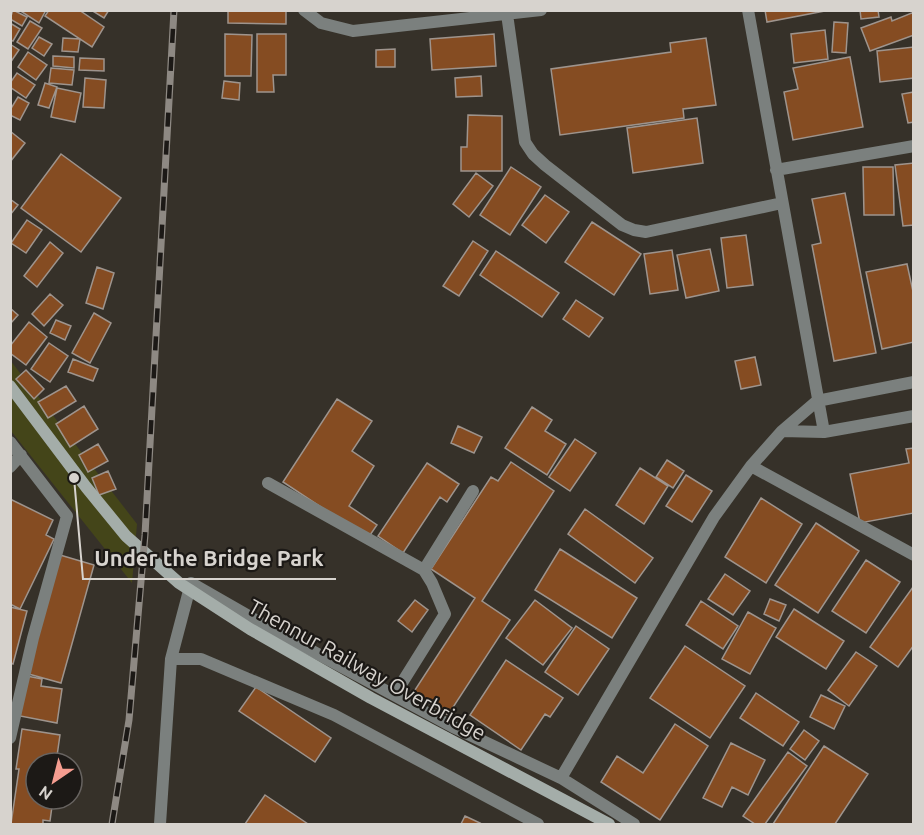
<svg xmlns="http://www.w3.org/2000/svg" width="924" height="835" viewBox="0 0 924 835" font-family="Ubuntu,sans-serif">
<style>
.green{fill:#444519}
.building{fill:#854c22;stroke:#9e948d;stroke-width:1.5}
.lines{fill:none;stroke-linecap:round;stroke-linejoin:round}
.street{stroke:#7b807e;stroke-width:12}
.secondary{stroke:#a4ada9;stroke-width:12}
.rail-casing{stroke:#8e8983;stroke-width:7}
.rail{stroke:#1c1916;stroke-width:4.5;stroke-dasharray:14;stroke-linecap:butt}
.labels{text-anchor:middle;stroke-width:4.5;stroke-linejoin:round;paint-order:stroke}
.street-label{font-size:21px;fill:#d7d3ce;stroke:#1c1916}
.leader{fill:none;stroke:#d7d3ce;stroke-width:2}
.callout-dot{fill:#d7d3ce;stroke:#1c1916;stroke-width:2}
.callout-label{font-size:22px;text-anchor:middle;font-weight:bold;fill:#d7d3ce;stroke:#1c1916;stroke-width:4.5;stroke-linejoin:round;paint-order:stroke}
</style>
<rect width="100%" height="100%" fill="#363129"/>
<path class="green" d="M10,360L137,524L132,583L11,431Z"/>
<path class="building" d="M13,10L27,17L22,26L10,19Z
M19,10H46L39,23Z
M49,10H79L104,27L92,47L45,16Z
M91,10H109L104,18Z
M228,10H286V24L228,23Z
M765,10H830L767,22Z
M860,10H878L879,17L861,19Z
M914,12V35L870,51L861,28L891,17L892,21Z
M30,21L42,28L28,49L17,42Z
M834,22L848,23L846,53L832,52Z
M10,23L20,29L13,41L10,40Z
M825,30L828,59L794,63L791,34Z
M225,34L252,35L251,76H225Z
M257,34H286V75H273L274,92H257Z
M494,34L496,66L432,70L430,39Z
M39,37L52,44L44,56L32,48Z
M63,38L80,39L78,52L62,51Z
M706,38L716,105L683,109L684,118L560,135L551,69L671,52L670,43Z
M10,44L19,50L10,63Z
M914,47V78L880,82L877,51Z
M395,49V67H376V50Z
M28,52L47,65L36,80L18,67Z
M53,56L74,57V68L53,66Z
M850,57L863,127L793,140L784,92L798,89L793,68Z
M80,58L104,59V71L79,70Z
M51,68L74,70L72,85L49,83Z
M17,73L35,85L26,98L10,87V83Z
M481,76L482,96L456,97L455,78Z
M85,78L106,80L104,108L83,107Z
M224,81L240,83L239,100L222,98Z
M45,83L57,87L49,108L38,105Z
M57,88L81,93L75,122L51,117Z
M914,92V122L908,123L902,94Z
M18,97L29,103L20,120L10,115V110Z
M468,115L502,116V171H461V147H467Z
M697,118L703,163L633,173L627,128Z
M10,131L25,143L10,162Z
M61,154L121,198L81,252L21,208Z
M914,163V225L903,226L895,165Z
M511,167L541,187L510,235L480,215Z
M863,167H893L894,215H864Z
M476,173L493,186L469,217L453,204Z
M845,193L876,353L834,361L812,245L821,243L812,199Z
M545,195L569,212L546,243L522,225Z
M10,199L18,205L10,215Z
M27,220L42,230L26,253L11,243Z
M592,222L641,254L614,295L565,262Z
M746,235L753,285L727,288L721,238Z
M473,241L488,251L459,296L443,286Z
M50,242L63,253L37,287L24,276Z
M710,249L719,291L686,298L677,255Z
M672,250L678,290L650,294L644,254Z
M496,251L559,293L542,317L480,275Z
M907,264L914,296V342L882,349L866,272Z
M97,267L114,273L103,309L86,303Z
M50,294L63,305L44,326L32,314Z
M576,300L603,318L589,337L563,319Z
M10,308L18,315L10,324Z
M94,313L111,323L90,363L72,353Z
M56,320L71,326L65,340L50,333Z
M29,322L47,337L26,365L10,353V346Z
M49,343L68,356L50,382L31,369Z
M755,357L761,385L741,389L735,361Z
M73,359L98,369L93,381L68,372Z
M26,370L44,389L34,399L16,379Z
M66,386L76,401L48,418L38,402Z
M337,399L372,421L352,451L374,466L349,506L377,525L368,538L283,482Z
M84,406L98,429L70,447L56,424Z
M532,407L552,420L545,431L566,444L547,475L505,448Z
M458,426L482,437L474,453L451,443Z
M575,439L596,453L570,491L549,477Z
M98,444L108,461L88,472L79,455Z
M914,448V513L860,523L850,474L909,463L906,449Z
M667,460L684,471L673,488L656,477Z
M511,462L554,491L482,601L510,620L448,715L413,693L475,598L431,569L491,477L498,481Z
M427,463L459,484L447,502L440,497L403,553L378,536Z
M640,468L668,486L644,524L616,505Z
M108,471L116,489L99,495L92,478Z
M686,475L712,491L692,522L666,506Z
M761,498L802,524L766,583L725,557Z
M10,499L53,520L46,535L54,539L20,609L10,604Z
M585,509L653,558L635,583L568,534Z
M816,523L859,551L818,613L775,585Z
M560,549L637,598L612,638L535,590Z
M60,555L94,565L61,683L25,673Z
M866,560L900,582L866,633L832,611Z
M725,574L750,591L733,615L708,599Z
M913,587L914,645L898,667L870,647Z
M770,599L786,605L779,621L764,614Z
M415,600L428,610L412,632L398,621Z
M535,600L572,628L543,665L506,638Z
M701,601L738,626L723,649L686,625Z
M10,607L27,611L13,664L10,663Z
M794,609L844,641L826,669L776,637Z
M748,612L776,628L750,674L722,659Z
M576,626L609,649L578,695L545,672Z
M685,646L745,686L710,738L650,698Z
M856,652L877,666L849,706L828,690Z
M506,660L563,698L550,717L545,714L521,750L470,715Z
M27,676L42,679L41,686L62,689L57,723L20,716Z
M256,687L331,738L315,762L239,711Z
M756,693L799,722L783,746L740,718Z
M821,695L845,706L834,729L810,717Z
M675,724L708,746L660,820L601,782L617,756L643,773Z
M22,729L60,735L57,756L60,757L59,763H36V799H53L50,821L43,820V824H11L19,769H16Z
M804,730L819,741L805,760L790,749Z
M731,743L765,760L748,795L732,787L722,807L703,798Z
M824,746L868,774L835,824H773Z
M788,752L807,766L765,824H755L743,816Z
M265,795L308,824H245Z
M465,816L480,823L479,824H461Z"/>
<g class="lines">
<path class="street" d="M304,10L321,23L353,31L541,10
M748,10L824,432
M507,14L525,142L533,154L545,165L622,225L634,230L646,232L782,203
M776,170L914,146
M782,431L824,432L914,416
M10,442L67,516L33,638L10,738
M751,466L914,555
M10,467L21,455
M268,483L424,570L432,583L445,614L395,694
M424,570L473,491
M171,659H201L334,715L538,824
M561,778L714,517L751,466L782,431L817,401L914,382
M160,824L171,659L191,583L266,626L453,727L561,778L634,824"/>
<path class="secondary" d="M10,386L86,487L126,536L179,583L250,629L371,698L609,824"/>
<defs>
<path id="rail" d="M112,824L129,720L145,535L174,10"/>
</defs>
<use href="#rail" class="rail-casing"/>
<use href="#rail" class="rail"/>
</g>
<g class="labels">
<g class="street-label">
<text transform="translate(367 670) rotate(29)" y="7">Thennur Railway Overbridge</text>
</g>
</g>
<path class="leader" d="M74 478L83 579H336"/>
<circle class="callout-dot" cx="74" cy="478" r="6"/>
<g class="callout-label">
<text x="209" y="566">Under the Bridge Park</text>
</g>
<rect width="924" height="835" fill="none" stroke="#d7d3ce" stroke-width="24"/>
<g transform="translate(54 781) rotate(215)"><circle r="28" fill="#1c1916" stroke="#676360" stroke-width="1.5"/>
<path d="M0-4.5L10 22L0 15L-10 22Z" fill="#f59d90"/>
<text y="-9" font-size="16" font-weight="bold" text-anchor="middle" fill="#d7d3ce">N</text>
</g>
</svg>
